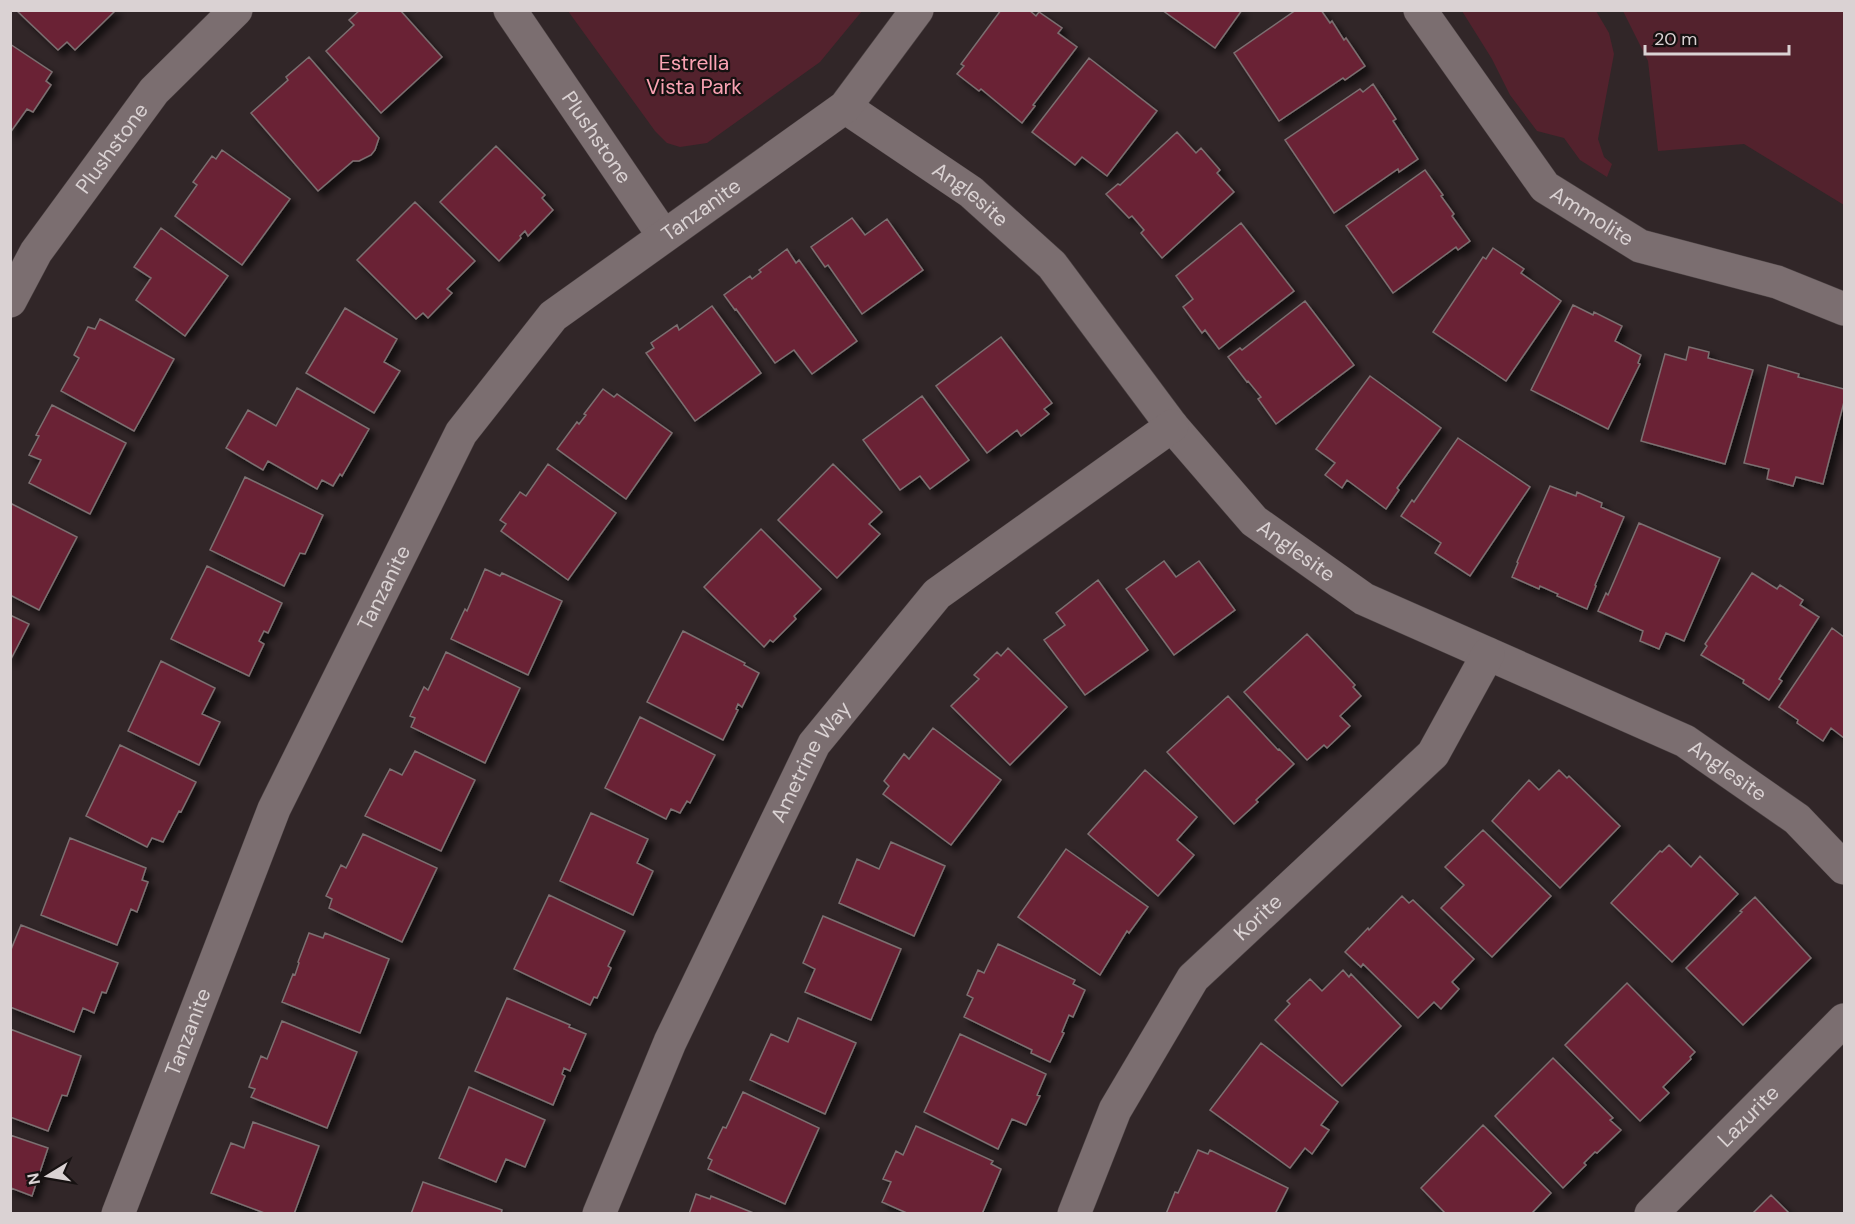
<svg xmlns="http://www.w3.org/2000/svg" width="1855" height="1224" viewBox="0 0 1855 1224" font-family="'DM Sans',sans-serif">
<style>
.green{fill:#53222d}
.building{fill:#6a2436;stroke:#7c6f71;stroke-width:1.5;filter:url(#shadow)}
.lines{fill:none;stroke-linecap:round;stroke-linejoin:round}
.minor-casing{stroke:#4b4243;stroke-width:34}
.minor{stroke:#7b6e70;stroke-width:33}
.labels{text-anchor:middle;stroke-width:4.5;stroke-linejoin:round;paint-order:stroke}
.park-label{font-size:21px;fill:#faa3b3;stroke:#161111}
.street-label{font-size:21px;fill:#dad2d3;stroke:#161111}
</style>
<defs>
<filter id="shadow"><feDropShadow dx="5.5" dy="5.5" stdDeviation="3" flood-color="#0009"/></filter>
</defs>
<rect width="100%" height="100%" fill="#312628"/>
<path class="green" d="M568,11H862L820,62L707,143L680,147L667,143L655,131Z
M1462,11H1596L1609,33L1614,54L1598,139L1604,157L1612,164L1607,177L1580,160L1564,138L1537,131L1510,95L1492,59Z
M1623,11H1844V205L1744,144L1658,151L1648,61Z"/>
<path class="building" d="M16,10H116L75,50L67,42L58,50Z
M360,10H400L442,57L381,113L326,51L354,25L349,20Z
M1001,10H1029L1036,16L1039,12L1062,28L1058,33L1077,47L1033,105L1035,106L1022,123L981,89L979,91L957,74L964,66L961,64Z
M1162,10H1242L1215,48Z
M1296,10H1321L1330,23L1332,21L1344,40L1346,38L1365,66L1345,80L1343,78L1279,121L1234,53Z
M10,44L52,72L46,81L51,85L33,112L27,109L10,133Z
M309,57L379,138L375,150L371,155L359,161H353L318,191L251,113L288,80L286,77Z
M1089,58L1157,111L1107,176L1082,157L1075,165L1032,132Z
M1373,84L1396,119L1393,121L1418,159L1399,172L1398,169L1334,213L1285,140L1360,89L1363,92Z
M1177,132L1196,153L1201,148L1220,170L1217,173L1234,192L1162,258L1141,233L1144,230L1132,216L1129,218L1106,194L1118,184L1120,185Z
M496,146L545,195L542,198L553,210L528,236L525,231L520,236L521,238L499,261L440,202Z
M222,150L290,199L242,265L175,216L197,185L193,182L212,156L216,159Z
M1425,170L1443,195L1441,196L1454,214L1452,216L1470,241L1458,250L1456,247L1393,293L1346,226Z
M415,202L475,261L447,289L452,293L428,318L423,313L416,319L357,260Z
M852,218L865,235L887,219L923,270L862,314L828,265L825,267L811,247Z
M1241,223L1294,291L1219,349L1205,330L1202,333L1183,307L1193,299L1176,276Z
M161,228L228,276L185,336L136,300L151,278L134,267Z
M1493,248L1524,269L1521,273L1561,301L1506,381L1433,332L1483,257L1486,259Z
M787,249L796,263L799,260L857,341L812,374L794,350L775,363L736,309L735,310L724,295L750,276L752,279L761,272L759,270Z
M1305,301L1354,365L1276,424L1258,399L1261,397L1248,381L1247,382L1228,357L1240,348L1242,350Z
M1573,305L1593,315L1594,312L1622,326L1615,341L1641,355L1638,363L1640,364L1608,429L1531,390Z
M712,306L761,373L695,421L646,353L654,348L651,343L677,325L679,330Z
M345,308L397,339L384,362L400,371L374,413L306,373Z
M100,319L174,359L134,431L61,391L79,358L74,355L88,327L95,329Z
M1001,337L1052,403L1044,409L1049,414L1021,436L1017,430L987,453L936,386Z
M1689,347L1709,352L1708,358L1753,370L1725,464L1641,441L1665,354L1686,360Z
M1768,365L1799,374L1798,377L1844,389V402L1823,484L1796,477L1793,486L1767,479L1769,469L1744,463Z
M1370,376L1441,428L1397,488L1399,490L1386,509L1347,480L1342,488L1325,475L1335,463L1316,449Z
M297,388L369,429L342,476L340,474L333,486L322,480L317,489L268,461L263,470L226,448L248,410L276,426Z
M603,389L614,397L617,394L672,433L626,499L557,449L577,422L579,424L586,415L584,414Z
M922,396L969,460L930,489L920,476L900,490L863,440Z
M52,405L126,443L90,514L29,483L41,460L29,455L39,436L36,435Z
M1458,438L1530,487L1470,576L1435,553L1441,543L1401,516L1412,500L1414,502Z
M548,464L616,513L568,580L501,531L506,524L500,520L520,492L526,496Z
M833,464L882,512L869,524L880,534L837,578L778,520Z
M245,477L323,515L305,554L300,553L284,586L210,550Z
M1550,486L1576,496L1577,492L1602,503L1601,507L1624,517L1595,585L1596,586L1587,609L1557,596L1558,594L1540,586L1539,589L1512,577L1518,563L1517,562Z
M10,503L77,537L39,610L10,595Z
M1639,523L1720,558L1684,641L1666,633L1659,649L1640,641L1643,631L1598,611L1606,593L1608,595Z
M761,529L821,589L794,616L796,619L773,642L770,640L764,647L704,587Z
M1164,561L1176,577L1199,561L1235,610L1174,655L1126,589Z
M207,566L282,603L268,633L264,631L259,641L264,644L249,676L171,639Z
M485,569L500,576L502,573L562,601L528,675L451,639L465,609L467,611Z
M1752,573L1777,589L1780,585L1803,600L1800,605L1819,617L1779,679L1782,681L1769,700L1743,683L1744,680L1701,655L1707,646L1705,644Z
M1098,580L1148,650L1085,695L1044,640L1065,625L1056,613Z
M10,615L29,624L10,661Z
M1832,628L1844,637V738L1831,728L1823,741L1797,723L1798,720L1779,707Z
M683,631L745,663L744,665L759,673L742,707L738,704L736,709L738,710L723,740L647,702Z
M1307,634L1355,685L1353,687L1361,696L1340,716L1350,726L1327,748L1324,745L1307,760L1244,692Z
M1008,648L1067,707L1010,765L951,706L979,679L974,675L997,652L1001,656Z
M446,652L520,688L485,763L411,727L415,718L410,716L424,687L428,690Z
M161,661L215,688L202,714L220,722L199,765L128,731Z
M1228,696L1278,750L1279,749L1294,764L1256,800L1258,802L1234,824L1167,752Z
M640,717L715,755L690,803L687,801L680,813L671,809L666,819L605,788Z
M933,728L1001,780L951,845L883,794L889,786L884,781L904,754L909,759Z
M120,745L196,782L181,812L179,811L163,842L152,838L147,847L86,816Z
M415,751L475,780L441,851L365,816L390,769L402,775Z
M1145,770L1197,817L1177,840L1194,855L1158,896L1088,834Z
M1559,770L1567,778L1569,776L1620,826L1560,888L1492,821L1529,780L1539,790Z
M591,813L648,839L637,863L653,871L633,915L560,881Z
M1483,830L1551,896L1492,957L1441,908L1464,885L1445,867Z
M363,834L437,868L402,942L329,908L332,899L326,896L341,865L346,868Z
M70,838L146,868L142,880L148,882L137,912L131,909L117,945L41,915Z
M891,842L945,866L914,936L839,903L857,859L879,869Z
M1669,845L1691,867L1700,856L1738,894L1672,962L1611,903L1660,851L1662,852Z
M1066,849L1148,907L1129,933L1127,931L1100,975L1018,917Z
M549,895L625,931L608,966L611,968L597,998L594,997L590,1005L514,969Z
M1402,896L1409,903L1413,900L1474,959L1452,982L1459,989L1441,1009L1434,1002L1418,1018L1363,964L1361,967L1345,952L1368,928L1369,930Z
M1755,897L1811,958L1743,1025L1686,968L1742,912L1740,911Z
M823,916L901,949L871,1020L805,992L815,969L803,963Z
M21,925L118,963L106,993L102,992L94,1013L83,1008L74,1032L10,1007V952Z
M309,933L323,938L325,933L389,959L360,1033L282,1002L293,974L295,975L299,963L298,962Z
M998,944L1075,980L1073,984L1085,990L1073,1017L1069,1015L1062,1032L1064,1033L1050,1062L1031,1053L1032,1050L964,1017L973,998L967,995L978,970L984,973Z
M1343,970L1349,977L1351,974L1401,1026L1342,1086L1275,1020L1290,1004L1287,1001L1310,979L1322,991Z
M1627,983L1695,1052L1690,1057L1691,1059L1663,1087L1669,1093L1640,1121L1565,1045Z
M507,998L570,1025L569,1027L586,1034L570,1071L564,1068L562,1074L565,1076L553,1105L475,1071Z
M798,1018L856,1043L825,1114L750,1080L771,1034L788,1042Z
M282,1021L357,1052L327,1128L251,1097L255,1089L249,1087L261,1056L267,1059Z
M10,1029L81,1056L67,1096L62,1095L48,1131L10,1117Z
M960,1034L1046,1074L1037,1095L1040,1096L1026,1125L1012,1119L998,1149L924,1112Z
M1261,1043L1338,1102L1321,1125L1329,1130L1312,1154L1305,1148L1290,1168L1210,1110Z
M1553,1058L1613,1118L1610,1120L1621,1130L1597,1153L1595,1152L1584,1163L1586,1165L1563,1188L1495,1116Z
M469,1087L545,1120L525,1167L506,1159L496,1182L439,1158Z
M743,1092L819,1128L785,1204L708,1169L712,1160L708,1158L723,1127L726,1128Z
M253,1122L319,1146L294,1214H267L211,1193L231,1143L244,1148Z
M1483,1125L1551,1193L1531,1214H1446L1421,1188Z
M916,1126L993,1161L991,1164L1001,1169L982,1214H909L882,1202L891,1182L883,1179L896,1151L903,1155Z
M10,1135L48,1148L32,1196L11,1188L10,1191Z
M1198,1150L1208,1154L1210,1150L1288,1188L1275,1214H1166L1175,1192L1178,1193Z
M423,1182L502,1210L501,1214H411Z
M696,1194L710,1199L711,1196L756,1214H689Z
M1771,1195L1790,1214H1752Z"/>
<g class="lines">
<defs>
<g id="minor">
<path id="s1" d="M510,10L663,235"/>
<path id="s2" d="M1420,10L1545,187L1640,246L1777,282L1844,309"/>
<path id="s3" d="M845,107L971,192L1052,265L1172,426L1254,521L1364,599L1685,741L1797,819L1844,868"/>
<path id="s4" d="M10,301L36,252L154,91L236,10"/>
<path id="s5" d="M118,1214L274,809L461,433L553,316L845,107L917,10"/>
<path id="s6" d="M599,1214L670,1042L814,744L937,594L1172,426"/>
<path id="s7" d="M1074,1214L1115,1110L1193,978L1433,754L1488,654"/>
<path id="s8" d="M1651,1214L1844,1020"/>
</g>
</defs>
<use href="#minor" class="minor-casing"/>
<use href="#minor" class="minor"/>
</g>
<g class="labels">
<g class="park-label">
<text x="694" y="70">Estrella<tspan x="694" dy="24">Vista Park</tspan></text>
</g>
<g class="street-label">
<text dy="7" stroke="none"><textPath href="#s1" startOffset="154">Plushstone</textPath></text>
<text dy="7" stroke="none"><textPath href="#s4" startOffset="184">Plushstone</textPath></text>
<text dy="7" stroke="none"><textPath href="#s3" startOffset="153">Anglesite</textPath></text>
<text dy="7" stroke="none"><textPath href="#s5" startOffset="1185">Tanzanite</textPath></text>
<text dy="7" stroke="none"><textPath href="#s2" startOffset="272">Ammolite</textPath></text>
<text dy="7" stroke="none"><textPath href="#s3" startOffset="639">Anglesite</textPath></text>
<text dy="7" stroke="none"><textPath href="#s5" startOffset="681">Tanzanite</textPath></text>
<text dy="7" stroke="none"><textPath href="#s6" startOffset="500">Ametrine Way</textPath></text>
<text dy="7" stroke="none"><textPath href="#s3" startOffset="1125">Anglesite</textPath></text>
<text dy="7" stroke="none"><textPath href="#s7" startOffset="354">Korite</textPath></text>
<text dy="7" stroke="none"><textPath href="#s5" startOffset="195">Tanzanite</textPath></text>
<text dy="7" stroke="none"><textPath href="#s8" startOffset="138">Lazurite</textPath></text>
</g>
</g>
<rect width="1855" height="1224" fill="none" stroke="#dad2d3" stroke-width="24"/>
<g transform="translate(48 1176) rotate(259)" stroke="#161111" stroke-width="4.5" paint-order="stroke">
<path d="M0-4.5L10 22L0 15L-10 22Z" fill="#dad2d3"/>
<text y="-9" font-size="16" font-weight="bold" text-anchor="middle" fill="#dad2d3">N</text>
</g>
<path d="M1645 45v9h144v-9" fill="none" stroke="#dad2d3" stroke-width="3"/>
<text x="1654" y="45" font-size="18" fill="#dad2d3" stroke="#161111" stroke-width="4.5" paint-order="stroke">20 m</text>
</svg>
